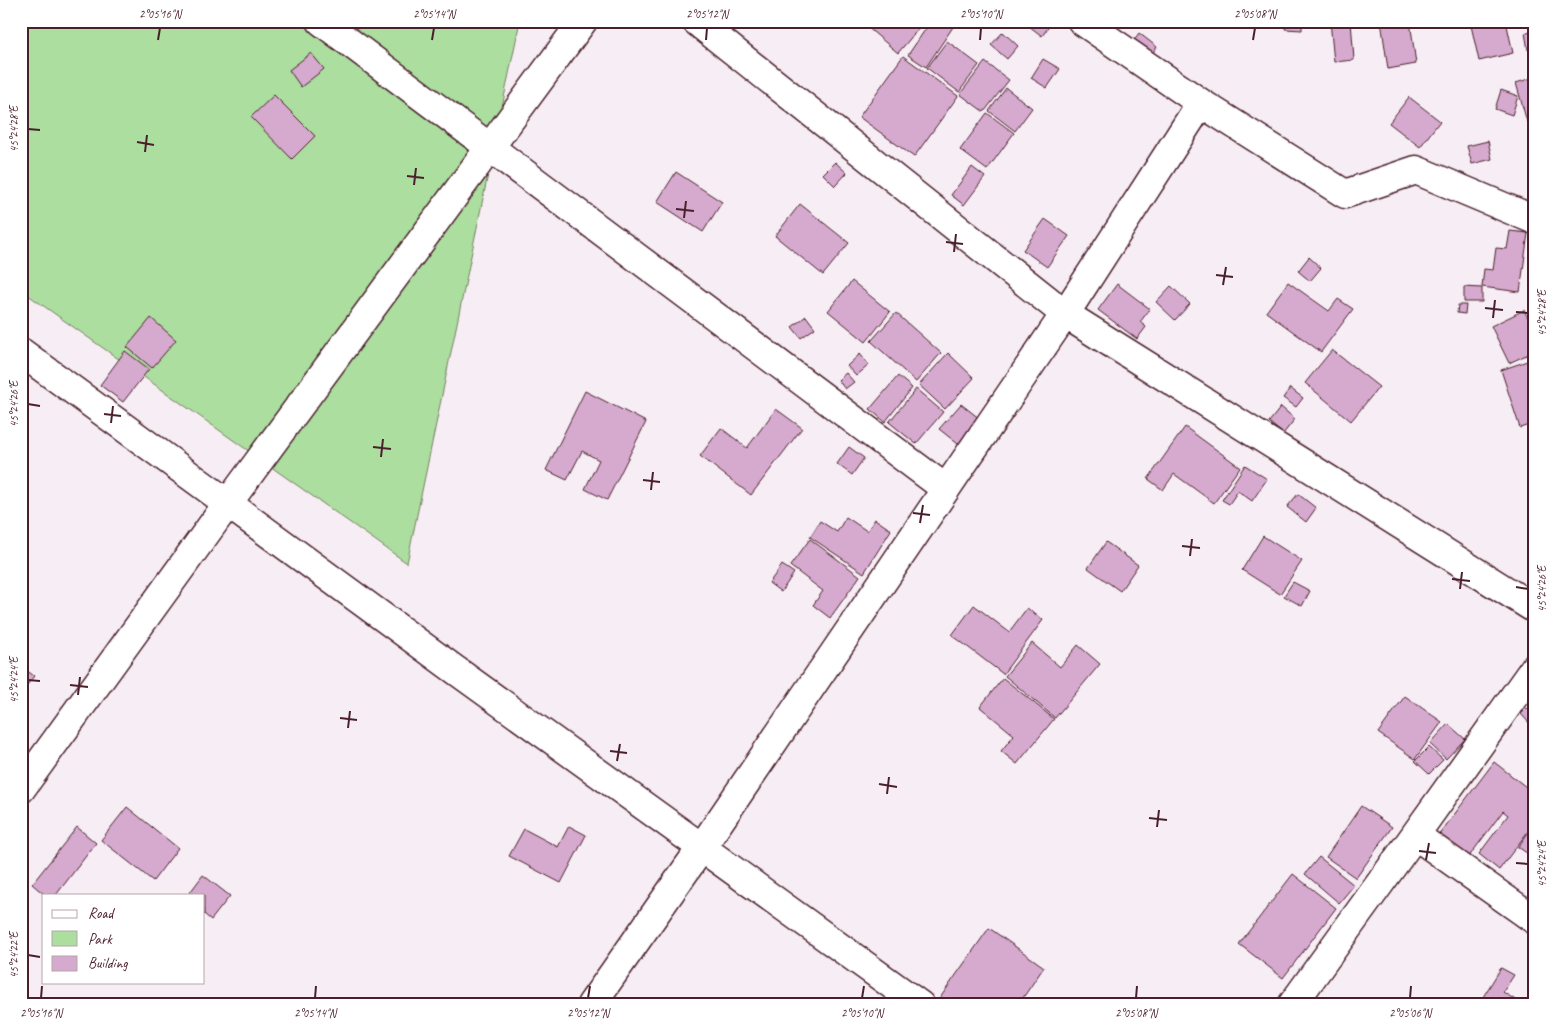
<svg xmlns="http://www.w3.org/2000/svg" width="1556" height="1026" viewBox="0 0 1556 1026" font-family="Caveat,sans-serif">
<style>
.green{fill:#abde9f;stroke:#7a7e65}
.building{fill:#d5aace;stroke:#4a1f2b}
.lines{fill:none;stroke-linecap:round;stroke-linejoin:round}
.minor-casing{stroke:#4a1f2b;stroke-width:31}
.minor{stroke:#fff;stroke-width:28}
.ticks{fill:none;stroke:#4a1f2b;stroke-width:2}
.neatline{fill:none;stroke:#4a1f2b;stroke-width:2}
.ticks-label{font-size:12px;text-anchor:middle;fill:#4a1f2b}
</style>
<rect width="100%" height="100%" fill="#f7eef5"/>
<filter id="ink" filterUnits="userSpaceOnUse"><feTurbulence type="fractalNoise" baseFrequency=".02" numOctaves="2"/><feDisplacementMap in="SourceGraphic" scale="10" xChannelSelector="R" yChannelSelector="G"/><feConvolveMatrix kernelMatrix="1 2 1 2 8 2 1 2 1" color-interpolation-filters="sRGB"/></filter>
<g filter="url(#ink)">
<path class="green" d="M21,21H520L407,563L21,290Z"/>
<path class="building" d="M860,21H925L898,53Z
M931,21H957L926,67L908,55Z
M1026,21H1053L1042,36L1025,23Z
M1285,21H1302V30L1285,29Z
M1330,21H1351L1354,60L1334,62Z
M1381,21H1410L1416,64L1388,69Z
M1470,21H1506L1513,53L1479,61Z
M1003,32L1018,46L1007,59L991,45Z
M1535,32V49L1528,50L1525,33Z
M1139,33L1157,47L1149,58L1131,44Z
M947,41L979,65L959,92L927,68Z
M311,53L324,69L301,87L289,70Z
M903,56L958,96L914,157L859,117Z
M1043,59L1060,69L1047,88L1031,78Z
M985,62L1009,80L984,112L960,94Z
M1535,77V119L1527,122L1516,83Z
M1006,88L1032,108L1015,131L989,111Z
M1501,90L1518,96L1512,115L1495,109Z
M274,95L315,136L292,159L251,117Z
M1409,97L1440,121L1420,147L1389,123Z
M987,113L1014,133L987,170L960,150Z
M1488,141L1492,159L1472,164L1467,146Z
M835,162L847,173L835,186L823,174Z
M972,167L985,177L964,205L951,195Z
M676,172L722,202L703,232L657,202Z
M800,204L849,243L823,275L775,236Z
M1045,219L1069,236L1047,267L1023,250Z
M1510,231L1528,233L1520,292L1482,287L1484,269L1493,270L1496,248L1507,249Z
M1309,257L1321,268L1310,281L1298,271Z
M852,281L890,312L866,342L828,311Z
M1288,282L1329,311L1338,299L1353,309L1321,352L1266,312Z
M1117,284L1150,309L1140,322L1146,327L1137,339L1098,310Z
M1171,286L1190,304L1175,320L1156,302Z
M1464,287L1482,288V302H1464Z
M1458,305H1466L1465,314L1457,313Z
M1524,310L1535,332V351L1509,363L1491,326Z
M896,313L941,353L916,382L871,341Z
M806,316L815,328L801,338L792,327Z
M151,318L176,340L152,368L127,347Z
M1332,350L1379,387L1351,421L1305,383Z
M125,351L149,369L123,402L100,385Z
M948,353L974,378L945,409L919,385Z
M860,354L869,365L856,376L847,366Z
M1533,359L1535,363V423L1520,428L1501,370Z
M846,373L854,382L845,389L838,380Z
M898,376L912,388L885,422L870,409Z
M1290,388L1303,398L1296,407L1283,398Z
M916,389L943,412L916,444L889,422Z
M585,391L646,422L607,500L585,489L599,460L582,451L567,480L546,470Z
M961,404L980,419L958,444L939,429Z
M1281,407L1295,419L1283,434L1269,422Z
M776,409L802,428L751,495L700,456L721,428L747,448Z
M1185,427L1240,467L1214,503L1174,474L1163,490L1148,479Z
M849,447L864,458L852,475L837,464Z
M1245,465L1267,479L1252,501L1238,491L1229,504L1222,500Z
M1298,494L1316,508L1306,522L1287,507Z
M846,517L867,531L875,519L891,530L864,573L810,537L820,521L837,532Z
M1263,536L1302,561L1280,594L1242,570Z
M810,539L860,576L830,618L813,605L823,591L790,566Z
M1106,542L1138,565L1120,591L1088,568Z
M782,565L794,573L781,592L769,583Z
M1293,582L1310,591L1302,606L1284,596Z
M974,605L1009,632L1027,608L1043,620L1003,674L952,635Z
M1032,643L1060,667L1078,645L1100,664L1055,718L1005,676Z
M21,666L34,676L21,693Z
M1003,678L1054,719L1017,764L1001,751L1014,735L980,707Z
M1405,696L1442,722L1415,759L1378,733Z
M1527,708L1535,716V719L1530,724L1521,714Z
M1448,724L1465,739L1446,759L1430,744Z
M1429,747L1443,760L1429,774L1415,761Z
M1494,762L1535,794V822L1499,870L1479,854L1508,815L1503,811L1468,858L1438,836Z
M1361,806L1392,827L1356,878L1326,857Z
M127,807L178,848L153,881L101,840Z
M1535,823V857L1534,858L1518,847Z
M569,826L586,835L561,883L509,856L524,829L558,847Z
M77,827L96,843L56,895H45L32,884Z
M1319,857L1354,885L1339,903L1305,874Z
M1293,874L1336,908L1283,978L1239,944Z
M203,875L230,896L211,920L204,914V895H188Z
M989,928L1044,967L1018,1005H935Z
M1501,968L1514,975L1503,992L1523,1005H1478Z"/>
<g class="lines">
<defs>
<path id="minor" d="M321,21L946,489
M696,21L1065,314L1201,103L1345,194L1416,170L1535,220
M1082,21L1201,103
M21,352L454,669L920,1005
M21,789L228,503L583,21
M1415,835L1535,667
M591,1005L702,847L1065,314L1535,609
M1292,1005L1415,835L1535,920"/>
</defs>
<use href="#minor" class="minor-casing"/>
<use href="#minor" class="minor"/>
</g>
</g>
<path class="ticks" d="M158,40L160,28M432,40L434,28M706,40L707,28M980,40L981,28M1253,40L1255,28M28,129L40,130M137,142L154,145M145,152L147,135M407,176L424,178M414,185L416,168M676,209L694,211M684,218L686,201M946,242L963,244M954,252L956,234M1216,275L1233,277M1223,285L1226,267M1485,308L1503,310M1516,312L1528,313M1493,318L1495,300M28,404L40,406M104,414L121,416M111,423L113,406M373,447L391,449M381,457L383,439M643,480L660,482M651,490L653,472M913,513L930,515M920,523L923,505M1182,546L1200,548M1190,556L1192,539M1452,579L1470,581M1516,587L1528,589M1460,589L1462,572M28,680L40,681M70,685L88,687M78,695L80,677M340,718L357,720M348,728L350,711M610,751L627,753M617,761L620,744M879,784L897,787M887,794L889,777M1149,818L1167,820M1157,827L1159,810M1419,851L1436,853M1426,860L1429,843M1516,863L1528,864M28,955L40,957M41,998L42,986M315,998L316,986M588,998L590,986M862,998L864,986M1136,998L1137,986M1410,998L1411,986"/>
<rect width="1556" height="1026" fill="none" stroke="#fff" stroke-width="55"/>
<rect x="42" y="894" width="162" height="90" fill="#ffffff" stroke="#b7a5aa"/>
<rect x="52" y="910" width="25" height="8" fill="#ffffff" stroke="#b7a5aa"/>
<text x="88" y="918" font-size="15" fill="#4a1f2b">Road</text>
<rect x="52" y="931" width="25" height="15" fill="#abde9f" stroke="#b7a5aa"/>
<text x="88" y="944" font-size="15" fill="#4a1f2b">Park</text>
<rect x="52" y="956" width="25" height="15" fill="#d5aace" stroke="#b7a5aa"/>
<text x="88" y="968" font-size="15" fill="#4a1f2b">Building</text>
<rect x="28" y="28" width="1500" height="970" class="neatline"/>
<g class="ticks-label">
<text x="160" y="18">2°05'16"N</text>
<text x="434" y="18">2°05'14"N</text>
<text x="707" y="18">2°05'12"N</text>
<text x="981" y="18">2°05'10"N</text>
<text x="1255" y="18">2°05'08"N</text>
<text transform="translate(14 129) rotate(-90)" y="4">45°24'28"E</text>
<text transform="translate(1542 313) rotate(-90)" y="4">45°24'28"E</text>
<text transform="translate(14 404) rotate(-90)" y="4">45°24'26"E</text>
<text transform="translate(1542 589) rotate(-90)" y="4">45°24'26"E</text>
<text transform="translate(14 680) rotate(-90)" y="4">45°24'24"E</text>
<text transform="translate(1542 864) rotate(-90)" y="4">45°24'24"E</text>
<text transform="translate(14 955) rotate(-90)" y="4">45°24'22"E</text>
<text x="41" y="1017">2°05'16"N</text>
<text x="315" y="1017">2°05'14"N</text>
<text x="588" y="1017">2°05'12"N</text>
<text x="862" y="1017">2°05'10"N</text>
<text x="1136" y="1017">2°05'08"N</text>
<text x="1410" y="1017">2°05'06"N</text>
</g>
</svg>
